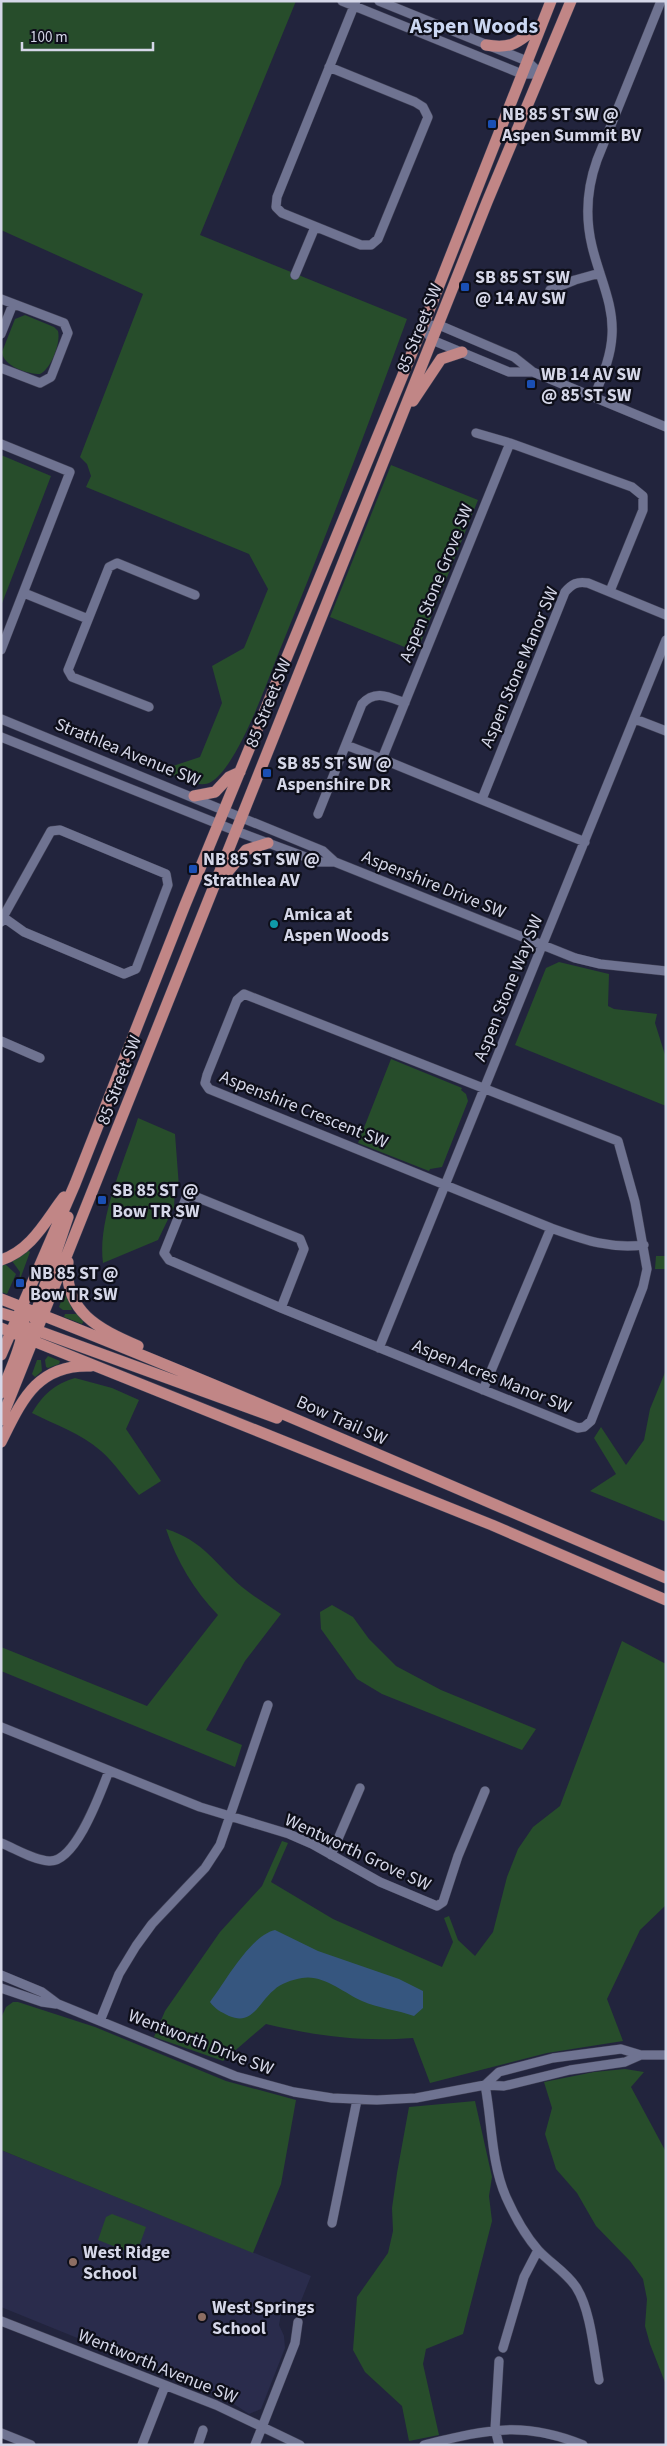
<svg xmlns="http://www.w3.org/2000/svg" width="667" height="2446" viewBox="0 0 667 2446" font-family="'Source Sans 3',sans-serif">
<style>
.built{fill:#2a2c4c}
.green{fill:#274d2b}
.water{fill:#36567f}
.lines{fill:none;stroke-linecap:round;stroke-linejoin:round}
.minor-casing{stroke:#404156;stroke-width:10}
.major-casing{stroke:#404156;stroke-width:12}
.minor{stroke:#6f7391;stroke-width:9}
.major{stroke:#c18686;stroke-width:11}
.transit-dot{fill:#1a4fb4;stroke:#0e0f1a;stroke-width:2}
.culture-dot{fill:#0f9aa8;stroke:#0e0f1a;stroke-width:2}
.education-dot{fill:#8d6e63;stroke:#0e0f1a;stroke-width:2}
.labels{text-anchor:middle;stroke-width:4.5;stroke-linejoin:round;paint-order:stroke}
.poi-label{font-size:18px;font-weight:bold;fill:#d5d7e8;stroke:#0e0f1a;text-anchor:start}
.street-label{font-size:18px;fill:#d5d7e8;stroke:#0e0f1a}
.district-label{font-size:22px;font-weight:bold;fill:#cbd7f2;stroke:#0e0f1a}
</style>
<rect width="100%" height="100%" fill="#22243d"/>
<path class="built" d="M1,2150L311,2276L299,2306L290,2307L281,2314L279,2325L284,2336L285,2348L261,2409L249,2414L225,2398L1,2307Z"/>
<path class="green" d="M1,1H296L200,235L407,319C366,431 324,542 279,652C267,682 238,766 211,782C198,790 174,774 161,770L200,757L222,703L212,666L244,648L268,589L249,554L86,487L91,476L87,464L80,457L143,294L1,230Z
M25,315L54,327L58,331C61,343 51,369 40,374C27,374 3,366 2,352L15,319Z
M1,455L51,476L1,606Z
M391,465L478,500L417,652L330,617Z
M559,962L609,974L608,1006L614,1009L657,1014L655,1023L666,1058V1106L515,1045L546,968Z
M391,1059L462,1088L461,1090L466,1094L468,1101L442,1167L430,1169L429,1171L358,1143Z
M138,1118L175,1134L179,1187L175,1190L174,1207L158,1240L103,1263C97,1219 125,1160 138,1118Z
M27,1250L30,1252L19,1282L20,1272L12,1261Z
M656,1256H666V1269H655Z
M5,1264L16,1274L7,1294L1,1292V1265Z
M64,1293L68,1294L72,1310H63L59,1307Z
M65,1314H77L84,1321L82,1324L64,1317Z
M48,1356L60,1361L59,1364L48,1368L46,1367L45,1360Z
M37,1360H41L42,1371L35,1377L32,1374Z
M666,1370V1522L590,1491L616,1474L594,1438L601,1427L626,1465L644,1440L650,1409Z
M75,1378L112,1388L139,1400L126,1429L161,1481L139,1495C126,1481 116,1464 101,1451C81,1433 55,1425 32,1413C43,1395 54,1384 75,1378Z
M166,1529C204,1541 214,1563 242,1587C254,1597 268,1605 281,1614L245,1661L206,1730L242,1745L235,1767L1,1671V1647L147,1706L218,1615C194,1590 177,1562 166,1529Z
M332,1605L353,1617L369,1639L396,1666L441,1690L536,1729L522,1750L382,1694L357,1679L321,1629L320,1612Z
M622,1641L666,1664V1905L640,1930L607,1999L623,2041L547,2053L430,2083L413,2038C360,2042 317,2036 266,2024L223,2061L154,2037L165,2011L220,1932L262,1886L282,1841L288,1843L271,1882L333,1919L442,1967L453,1942L444,1918L449,1916L458,1940L475,1956L493,1932L507,1877L518,1849L533,1827L560,1806Z
M13,2002H18L95,2027L226,2081L296,2100L281,2184L253,2253L1,2150V2018L6,2007Z
M625,2069L644,2072L631,2087L666,2152V2385L650,2344L645,2326L647,2299L643,2279L630,2261L596,2226L577,2193L556,2169L545,2134L552,2108L544,2082L594,2072Z
M475,2101L492,2177L489,2196L492,2221L463,2334L426,2349L423,2364L439,2435L409,2441L402,2406L365,2372L353,2350L357,2297L388,2253L393,2231L392,2208L397,2173L409,2107Z
M112,2214L146,2227L136,2255L98,2240L106,2217Z"/>
<path class="water" d="M275,1930L318,1951L399,1979L423,1991V2008L414,2016C397,2010 378,2008 362,2001C344,1993 323,1974 302,1978C292,1980 281,1983 274,1990C258,2003 253,2026 229,2016C221,2012 215,2009 210,2002C226,1981 250,1936 275,1930Z"/>
<g class="lines">
<defs>
<path id="minor" d="M342,1L522,74H541
M379,1L527,61L541,74
M329,67L415,102L423,107L428,117L378,239L371,245H361L282,213L276,207L277,197L356,1
M295,275L315,227
M550,290L575,280L600,273
M1,299L64,323L68,333L51,377L40,383L1,368
M423,326L439,325L514,357L533,372L666,427
M423,326L432,340L509,372H533
M1,334L13,304
M594,397C602,377 611,357 612,335C614,304 599,276 592,246C585,217 587,188 597,160L661,1
M476,433L510,443
M1,444L70,472L1,650
M24,593L88,619
M149,707L72,677L68,670L109,567L117,563L195,595
M1,719L323,851L335,862
M635,719L666,731
M1,737L236,831L319,862H335L575,958L600,964L666,971
M346,745L382,759
M482,799L565,592C572,584 577,581 588,583L666,615
M318,814L362,704C375,689 389,697 405,703
M585,842L382,759L510,443L632,487L643,496V510L610,591
M1,916L3,917L24,932L124,974L136,969L168,885L166,874L60,830L51,831L3,917L1,922
M1,1041L40,1058
M281,1308L304,1249L300,1239L194,1196L186,1198L164,1253L169,1260L281,1308L578,1428L584,1427L591,1421L643,1287L647,1269L635,1202L618,1141L244,994L237,1000L207,1075L205,1083L209,1089L551,1228C585,1240 608,1249 644,1245
M379,1348L666,640
M483,1390L551,1228
M1,1727L200,1807L289,1834L312,1844L380,1882L437,1906L443,1902L458,1856L485,1791
M1,1843C16,1849 33,1860 49,1861C76,1863 101,1791 109,1771
M331,1855L360,1788
M1,1975L42,1992L58,2004L235,2076L294,2092L332,2098L377,2100L416,2098L485,2085L504,2086L570,2070L625,2062L641,2055
M1,1988L42,2002L56,2004
M100,2021L119,1974L136,1946L152,1924L205,1868L220,1845L268,1705
M485,2085C492,2121 491,2163 506,2197C514,2215 525,2235 538,2250C550,2263 566,2272 576,2287C591,2310 594,2353 599,2380
M485,2085L499,2072L553,2058L621,2049L641,2055H666
M332,2223L357,2100
M1,2321L216,2405L300,2445
M503,2348L524,2277L538,2250
M1,2433L31,2445
M142,2445L165,2386
M198,2445L203,2430
M255,2445L295,2343L298,2322
M424,2445C486,2430 522,2420 583,2445
M499,2445L495,2429L499,2361"/>
<path id="major" d="M486,45C517,50 519,39 542,24
M413,401L441,359L462,352
M194,796L215,792L229,777L240,772
M220,881L246,850L268,843
M1,1260C32,1250 46,1220 64,1197
M68,1262C63,1312 99,1329 138,1346
M1,1299C225,1386 445,1484 666,1578
M1,1313L24,1320
M34,1318L68,1217
M1,1328L492,1525L666,1600
M11,1332L22,1327L30,1328L277,1418
M1,1355L75,1184L185,905L423,326L551,1
M1,1393C9,1373 32,1326 21,1307
M1,1420L487,202L571,1
M1,1442C22,1400 37,1364 91,1366"/>
</defs>
<use href="#minor" class="minor-casing"/>
<use href="#major" class="major-casing"/>
<use href="#minor" class="minor"/>
<use href="#major" class="major"/>
</g>
<g class="transit-dot">
<rect x="487" y="119" width="10" height="10" rx="2.5"/>
<rect x="460" y="282" width="10" height="10" rx="2.5"/>
<rect x="526" y="379" width="10" height="10" rx="2.5"/>
<rect x="262" y="768" width="10" height="10" rx="2.5"/>
<rect x="188" y="864" width="10" height="10" rx="2.5"/>
<rect x="97" y="1195" width="10" height="10" rx="2.5"/>
<rect x="15" y="1278" width="10" height="10" rx="2.5"/>
</g>
<circle class="culture-dot" cx="274" cy="924" r="5"/>
<g class="education-dot">
<circle cx="73" cy="2262" r="5"/>
<circle cx="202" cy="2317" r="5"/>
</g>
<g class="labels">
<g class="poi-label">
<text x="502" y="120">NB 85 ST SW @<tspan x="502" dy="21">Aspen Summit BV</tspan></text>
<text x="475" y="283">SB 85 ST SW<tspan x="475" dy="21">@ 14 AV SW</tspan></text>
<text x="541" y="380">WB 14 AV SW<tspan x="541" dy="21">@ 85 ST SW</tspan></text>
<text x="277" y="769">SB 85 ST SW @<tspan x="277" dy="21">Aspenshire DR</tspan></text>
<text x="203" y="865">NB 85 ST SW @<tspan x="203" dy="21">Strathlea AV</tspan></text>
<text x="284" y="920">Amica at<tspan x="284" dy="21">Aspen Woods</tspan></text>
<text x="112" y="1196">SB 85 ST @<tspan x="112" dy="21">Bow TR SW</tspan></text>
<text x="30" y="1279">NB 85 ST @<tspan x="30" dy="21">Bow TR SW</tspan></text>
<text x="83" y="2258">West Ridge<tspan x="83" dy="21">School</tspan></text>
<text x="212" y="2313">West Springs<tspan x="212" dy="21">School</tspan></text>
</g>
<g class="street-label">
<text transform="translate(419 328) rotate(-68)" y="6">85 Street SW</text>
<text transform="translate(436 583) rotate(-68)" y="6">Aspen Stone Grove SW</text>
<text transform="translate(519 667) rotate(-67)" y="6">Aspen Stone Manor SW</text>
<text transform="translate(268 703) rotate(-68)" y="6">85 Street SW</text>
<text transform="translate(128 752) rotate(22)" y="6">Strathlea Avenue SW</text>
<text transform="translate(434 884) rotate(22)" y="6">Aspenshire Drive SW</text>
<text transform="translate(508 988) rotate(-68)" y="6">Aspen Stone Way SW</text>
<text transform="translate(119 1080) rotate(-69)" y="6">85 Street SW</text>
<text transform="translate(304 1109) rotate(22)" y="6">Aspenshire Crescent SW</text>
<text transform="translate(492 1376) rotate(22)" y="6">Aspen Acres Manor SW</text>
<text transform="translate(342 1420) rotate(24)" y="6">Bow Trail SW</text>
<text transform="translate(358 1852) rotate(25)" y="6">Wentworth Grove SW</text>
<text transform="translate(201 2042) rotate(21)" y="6">Wentworth Drive SW</text>
<text transform="translate(158 2366) rotate(22)" y="6">Wentworth Avenue SW</text>
</g>
<g class="district-label">
<text x="474" y="33">Aspen Woods</text>
</g>
</g>
<rect width="667" height="2446" fill="none" stroke="#d5d7e8" stroke-width="5"/>
<path d="M22 42v8h131v-8" fill="none" stroke="#d5d7e8" stroke-width="2.5"/>
<text x="30" y="42" font-size="15" fill="#d5d7e8" stroke="#0e0f1a" stroke-width="4" paint-order="stroke">100 m</text>
</svg>
